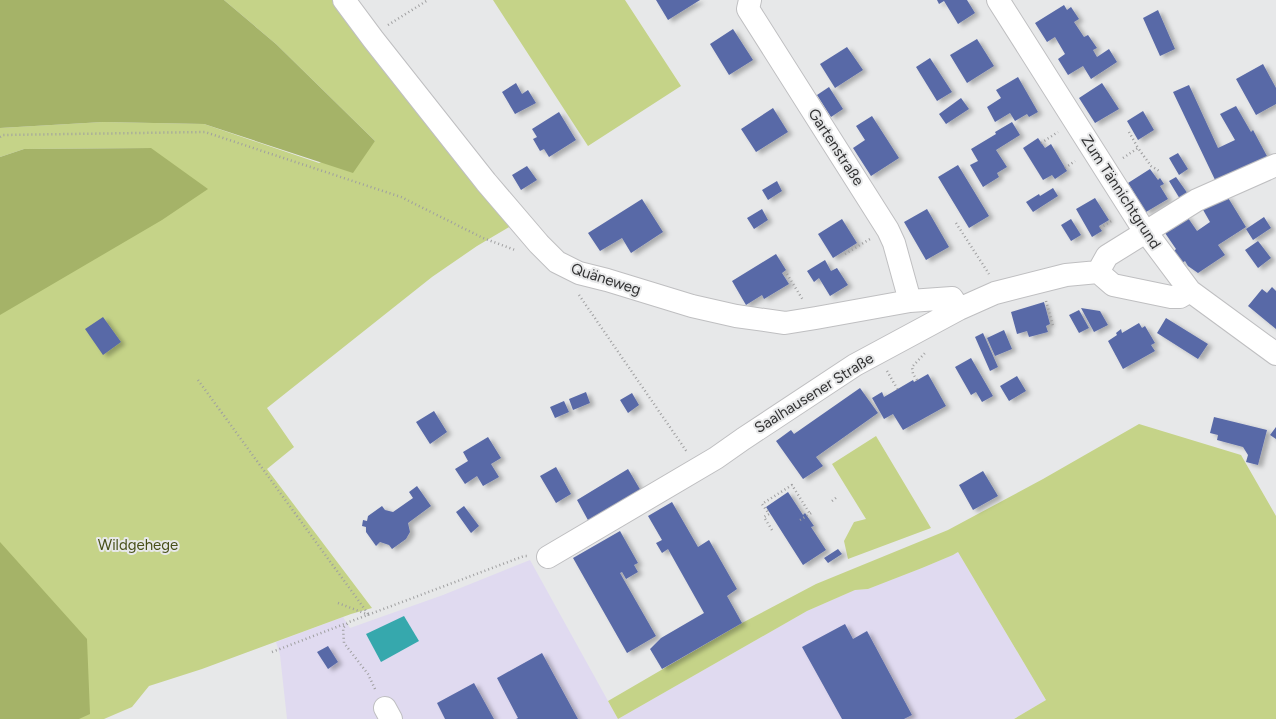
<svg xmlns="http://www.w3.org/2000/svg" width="1276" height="719" viewBox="0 0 1276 719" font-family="Figtree,sans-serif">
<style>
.commercial{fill:#e0daf0}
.green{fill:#c5d388}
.forest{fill:#a5b368}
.water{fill:#36a8ad}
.building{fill:#5969a7;filter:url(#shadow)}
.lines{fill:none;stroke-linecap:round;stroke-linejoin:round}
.minor-casing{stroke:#bfbfc1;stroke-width:24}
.path{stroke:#9f9fa0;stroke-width:2.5;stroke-dasharray:1 3;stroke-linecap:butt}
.minor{stroke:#fff;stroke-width:22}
.labels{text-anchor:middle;stroke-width:4;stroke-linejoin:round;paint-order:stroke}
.street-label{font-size:15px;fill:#323233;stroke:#e7e8e9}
.park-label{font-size:15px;fill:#48501a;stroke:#e7e8e9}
</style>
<defs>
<filter id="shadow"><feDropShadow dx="4.5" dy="2.5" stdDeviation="2" flood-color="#0004"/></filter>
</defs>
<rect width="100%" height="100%" fill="#e7e8e9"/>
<path class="commercial" d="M958,552L1046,700L1014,719H287L280,655L276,642L343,617L350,628L443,595L530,560L618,719L807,611L855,590L868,589L922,568L953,555Z"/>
<path class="green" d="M224,0H336L511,226L477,246L432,277L267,408L294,447L267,469L372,608L351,614L202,669L149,686L132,707L104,719H0V206L151,148L24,149L0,157V128L103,122L204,124L319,163L375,141L276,44Z
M493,0H625L681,86L588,146Z
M1139,424L1241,455L1276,516V719H1014L1046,700L958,552L953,555L922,568L868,589L855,590L807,611L618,719L608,701L742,623L816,584L948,530L1043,479Z
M876,436L931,528L848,559L844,541L854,522L866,519L832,464Z"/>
<path class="forest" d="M0,0H224L276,44L375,141L353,173L204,124L103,122L0,128Z
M151,148L208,189L162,220L0,315V157L24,149Z
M0,542L87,639L90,714L79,719H0Z"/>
<path class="water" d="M404,616L419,641L381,662L366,634Z"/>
<path class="building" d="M656,0H700L668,20Z
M937,0H967L975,13L958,24L944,1L939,4Z
M1064,5L1067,10L1071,7L1079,19L1074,22L1084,37L1088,35L1097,48L1093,50L1097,57L1109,49L1117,62L1091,79L1083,66L1068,75L1058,59L1065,54L1055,37L1047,42L1035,23Z
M1158,10L1175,49L1160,56L1143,18Z
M733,29L753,60L729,75L710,44Z
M977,39L994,66L967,83L950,55Z
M847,47L863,70L835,88L820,64Z
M930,58L952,92L937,101L916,67Z
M1263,64L1276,88V104L1256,115L1236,79Z
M1018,77L1038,112L1029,117L1027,114L1015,121L1010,113L995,122L987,107L1001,98L996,90Z
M516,83L522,94L528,90L536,103L515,114L502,92Z
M1102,83L1119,109L1095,123L1079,98Z
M1189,85L1218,148L1235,140L1220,114L1236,106L1251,132L1253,130L1268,158L1217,184L1173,92Z
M829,87L843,109L831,117L817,95Z
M961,98L969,109L946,124L939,114Z
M773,108L788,132L756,152L741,129Z
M1143,111L1154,130L1138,140L1127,121Z
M559,112L576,140L549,157L544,149L540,151L533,139L537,137L532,129Z
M872,116L899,158L871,176L853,148L865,140L856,126Z
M1012,122L1020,135L996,150L1007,167L997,173L999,177L983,187L970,165L978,161L971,149L996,134L995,132Z
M1038,138L1045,148L1051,144L1067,171L1055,179L1052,175L1043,180L1023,148Z
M1178,153L1188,169L1179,175L1169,158Z
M958,165L989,216L969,228L938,177Z
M527,166L537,180L521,190L512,175Z
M1150,169L1158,180L1160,178L1164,184L1160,186L1168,199L1146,212L1128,183Z
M1176,177L1188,194L1180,199L1169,181Z
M777,181L782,191L768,200L762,190Z
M1053,188L1058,196L1033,212L1026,202L1039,194L1040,196Z
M1227,196L1246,227L1218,245L1225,255L1198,273L1188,266L1185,261L1182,263L1174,251L1176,249L1163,230L1186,215L1197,231L1210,222L1202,208Z
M1095,198L1109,220L1099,226L1102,231L1092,237L1076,209Z
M642,199L663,232L631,253L622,238L600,251L588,233Z
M762,209L768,220L754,229L747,218Z
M927,209L949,247L926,260L904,222Z
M1264,217L1271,228L1253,240L1246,229Z
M842,219L857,243L833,258L818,234Z
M1071,219L1081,235L1071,241L1061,225Z
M1258,241L1271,258L1258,268L1245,250Z
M776,254L786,270L782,273L789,284L764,299L762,295L746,305L732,281Z
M825,260L831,271L837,268L848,285L830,296L819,278L814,282L807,271Z
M1272,287L1276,291V329L1248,306L1262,289L1267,293Z
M1044,302L1050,324L1046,326L1048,332L1029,337L1027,331L1017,334L1011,312Z
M1081,308L1100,311L1108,325L1094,332Z
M1079,310L1089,328L1079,333L1069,315Z
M103,317L121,342L103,355L85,329Z
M1166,318L1208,344L1198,359L1157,333Z
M1139,323L1142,328L1145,326L1155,343L1151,345L1155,351L1123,369L1108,341L1117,335L1116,333L1121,329L1122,333Z
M1004,330L1012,349L995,356L987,338Z
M983,333L998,367L990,371L975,337Z
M971,358L993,396L982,402L976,392L971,395L955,367Z
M928,374L946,406L903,430L893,414L884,419L872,398L882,392L884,397L913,380L914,382Z
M1017,376L1026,391L1009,401L1000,386Z
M860,388L878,413L816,457L823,466L803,479L776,441L791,430L794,434Z
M586,392L590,403L573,410L569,399Z
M632,393L639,405L628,413L620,400Z
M564,401L569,412L555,418L550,407Z
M434,411L447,432L430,444L416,422Z
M1214,417L1267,430L1258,465L1246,462L1248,455L1243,447L1217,440L1218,435L1210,433Z
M1276,427V439L1270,435Z
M488,437L501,458L491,464L499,477L483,486L477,476L465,484L455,469L468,461L463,452Z
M556,467L571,494L556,503L540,476Z
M628,469L641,491L589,522L577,500Z
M983,471L998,496L973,510L959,485Z
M417,486L431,506L408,523L410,532L406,539L392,549L389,545L380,542L376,546L366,532V527L362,526L363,520L367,521L368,516L382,506L385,510L393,512L413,498L409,492Z
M788,492L803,515L805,513L814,526L811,527L826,550L803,565L766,507Z
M672,502L698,547L709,540L737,589L727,596L742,623L662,669L650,649L661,638L704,613L668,549L662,553L656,543L662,540L648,516Z
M464,506L479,526L471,533L456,512Z
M620,531L638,563L634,565L638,572L626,579L622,572L620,573L656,636L627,653L573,558Z
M838,549L842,554L828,563L824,558Z
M845,624L853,639L867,631L912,715L904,719H842L802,647Z
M328,646L338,662L328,669L317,652Z
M542,653L578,719H516L518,718L497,678Z
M474,683L494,719H445L437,703Z"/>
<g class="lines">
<defs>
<path id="minor" d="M344,0L373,39L486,182L539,244L557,262L579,273L607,280L692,306L736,316L785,323L816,318L910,301L952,298L959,309
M750,0L748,9L888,230L894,243L910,301
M998,0L1140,224L1190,291L1276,354
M1098,272L1107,256L1181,210L1197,200L1276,165
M1098,272L1113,285L1171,297H1180L1190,291
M548,557L716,458L743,439L855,365L959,309L995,293L1066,275L1098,272
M385,708L391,719"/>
</defs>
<use href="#minor" class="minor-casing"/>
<path class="path" d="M388,25L428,0
M1129,132L1138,148
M0,137L3,135L205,132L401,197L483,238L515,250
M1041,143L1058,132
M1123,158L1138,148L1151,166L1161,172
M1065,168L1075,161
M956,223L989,274
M1100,228L1113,220
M845,254L870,239
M787,274L803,300
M579,295L687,452
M1046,301L1053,326
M887,371L898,390
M198,380L369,615
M917,380L913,374L912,367L925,353
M832,501L837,497
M800,520L813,512
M772,530L764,517L769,514L762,504L792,485L810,514
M338,603L369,615
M272,652L347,623
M375,689L368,674L344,643L343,628L349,622L524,556H528"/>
<use href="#minor" class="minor"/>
</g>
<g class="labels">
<g class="street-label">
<text transform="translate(836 147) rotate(57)" y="5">Gartenstraße</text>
<text transform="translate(1121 192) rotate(57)" y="5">Zum Tännichtgrund</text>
<text transform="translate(606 279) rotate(18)" y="5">Quäneweg</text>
<text transform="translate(814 393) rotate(-32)" y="5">Saalhausener Straße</text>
</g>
<g class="park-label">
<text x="138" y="550">Wildgehege</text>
</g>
</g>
</svg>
